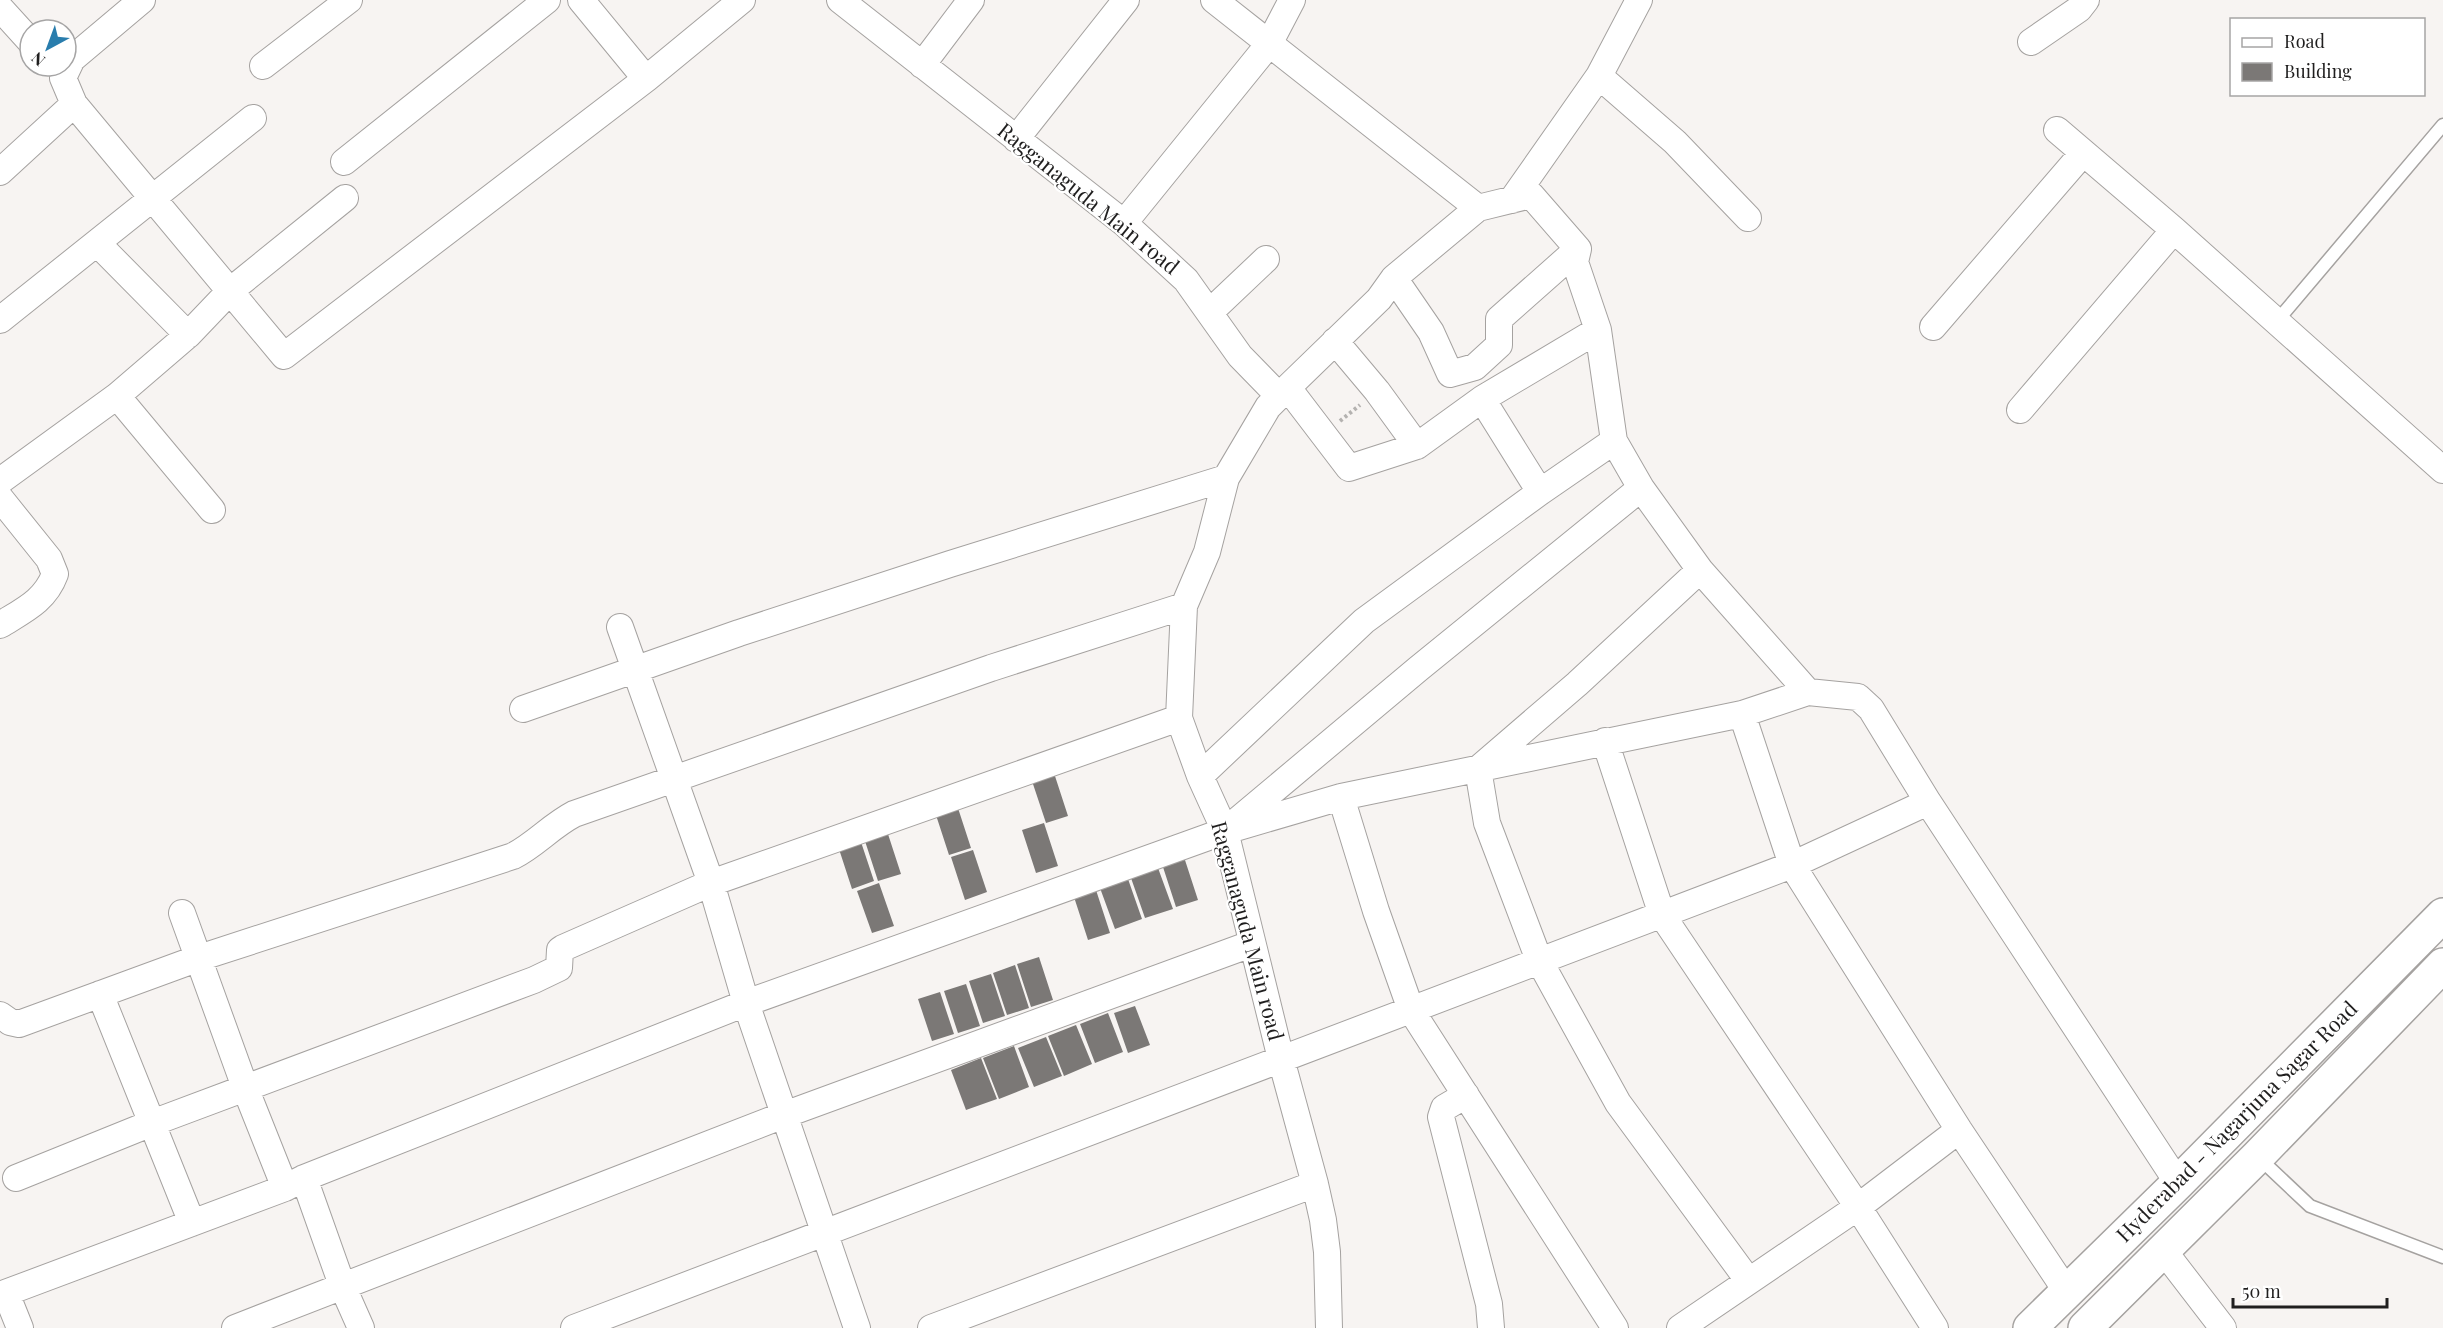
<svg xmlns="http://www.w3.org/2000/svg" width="2443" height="1328" viewBox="0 0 2443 1328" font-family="'Playfair Display',serif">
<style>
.building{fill:#7b7876}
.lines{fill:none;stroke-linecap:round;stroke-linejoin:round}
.service-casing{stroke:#a5a2a0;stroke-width:15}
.minor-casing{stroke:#a5a2a0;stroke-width:28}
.primary-casing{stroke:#a5a2a0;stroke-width:36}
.path{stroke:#b4b2b0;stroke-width:4;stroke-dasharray:3 3;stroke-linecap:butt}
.service{stroke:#fff;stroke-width:12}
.minor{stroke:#fff;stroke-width:26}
.primary{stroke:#fff;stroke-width:33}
.labels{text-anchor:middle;stroke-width:4.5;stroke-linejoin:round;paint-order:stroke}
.street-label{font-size:21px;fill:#201f1f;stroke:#fff}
</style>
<rect width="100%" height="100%" fill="#f7f4f2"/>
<path class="building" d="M1054,773L1068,816L1046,823L1032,781Z
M957,805L971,848L949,855L935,812Z
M1044,823L1058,866L1036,873L1022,830Z
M887,831L901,874L878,881L864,838Z
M860,839L874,881L852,889L838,846Z
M973,850L987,892L965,900L951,857Z
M1184,857L1198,900L1176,907L1162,864Z
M1158,868L1173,909L1145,918L1131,878Z
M1128,879L1142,919L1115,929L1100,888Z
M879,883L894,926L872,933L857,891Z
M1096,890L1110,933L1088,940L1074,897Z
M1039,957L1053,1000L1031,1007L1017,964Z
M1015,965L1029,1008L1007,1015L993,973Z
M991,974L1005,1016L983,1023L969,981Z
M966,984L980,1026L958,1033L944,991Z
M940,992L954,1034L932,1041L918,999Z
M1135,1006L1150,1045L1128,1053L1114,1013Z
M1108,1013L1123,1052L1095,1063L1080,1024Z
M1076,1025L1092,1064L1064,1076L1048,1036Z
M1046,1037L1062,1076L1034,1087L1018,1048Z
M1014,1046L1029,1087L999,1099L983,1058Z
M981,1058L997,1099L966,1110L951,1070Z"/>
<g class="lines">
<defs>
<path id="service" d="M2277,321L2443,125
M2258,1157L2310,1206L2443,1257"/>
<path id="minor" d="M581,0L646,79
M840,0L1124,223L1186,280L1240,356L1279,396L1268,407L1226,478L1207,552L1184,606L1179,718L1200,776L1225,831L1281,1059L1315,1184L1323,1220L1327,1252L1329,1328
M1214,0L1478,208
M0,8L30,41
M2031,42L2079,9L2086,0
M922,65L971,0
M263,66L349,0
M1599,76L1675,142L1748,218
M74,104L284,356L646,79L742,0
M2057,130L2174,230L2443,470
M1016,139L1126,0
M344,162L547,0
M0,172L74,104L63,78L72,59L142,0
M1512,200L1599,76L1639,0
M1124,223L1269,44L1292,0
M98,244L188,335
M1394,278L1431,332L1450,374L1475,367L1499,345V319L1578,249
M1210,312L1266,259
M0,320L253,118
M1933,327L2083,153
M1335,341L1377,391L1417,446
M1288,388L1349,468L1417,446L1482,399L1540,492
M117,396L212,510
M1279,396L1379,299L1394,278L1478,208L1531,195L1578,249L1575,262L1598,330L1614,441L1641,488L1700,570L1808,692
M1482,399L1598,330
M2020,410L2174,230
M0,481L117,396L188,335L230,291L345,198
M0,498L49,559L55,574C45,601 24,610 0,625
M1700,570L1577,684L1478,769L1487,823L1539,960L1618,1103L1748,1280
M620,627L711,883L746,1003L857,1328
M523,709L739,633L950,564L1226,478
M1742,714L1792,865L1959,1130L2067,1292
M1605,741L1662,915L1858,1207L1935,1328
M1200,776L1364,621L1540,492L1614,441
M1341,797L1376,911L1411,1010L1615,1328
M1232,825L1418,669L1641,488
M182,913L246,1090L285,1188
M100,994L192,1223
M0,1015L10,1022L19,1024L199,958L513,856C535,845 551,826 574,814L991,668L1184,606
M1466,1095L1444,1108L1441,1117L1489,1304L1491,1328
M16,1178L152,1123L534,980L559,968L560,950L563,948L711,883L1179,718
M304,1178L342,1285L361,1328
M2163,1250L2223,1328
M6,1293L20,1328
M0,1295L285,1188L304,1178L746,1003L1225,831L1341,797L1742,714L1808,692L1858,697L1871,709L1928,802L2178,1183
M235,1328L784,1115L1251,944
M574,1328L1792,865L1928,802
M931,1328L1315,1184
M1680,1328L1858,1207L1959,1130"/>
<path id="primary" d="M2030,1328L2178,1183L2443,915
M2085,1328L2257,1157L2443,965"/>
</defs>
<use href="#service" class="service-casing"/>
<use href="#minor" class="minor-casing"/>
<use href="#primary" class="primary-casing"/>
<path class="path" d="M1340,421L1360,405"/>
<use href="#service" class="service"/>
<use href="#minor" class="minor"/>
<use href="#primary" class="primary"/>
</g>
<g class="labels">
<g class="street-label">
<text transform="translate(1088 199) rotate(39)" y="7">Ragganaguda Main road</text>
<text transform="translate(1247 931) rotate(75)" y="7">Ragganaguda Main road</text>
<text transform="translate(2237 1122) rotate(-45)" y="7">Hyderabad - Nagarjuna Sagar Road</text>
</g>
</g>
<rect x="2230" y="18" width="195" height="78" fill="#ffffff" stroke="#a6a5a5" stroke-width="1.5"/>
<rect x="2242" y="38" width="30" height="9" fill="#ffffff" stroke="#a6a5a5" stroke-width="1.5"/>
<text x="2284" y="48" font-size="18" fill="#201f1f">Road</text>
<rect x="2242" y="63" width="30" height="18" fill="#7b7876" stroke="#a6a5a5" stroke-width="1.5"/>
<text x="2284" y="78" font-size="18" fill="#201f1f">Building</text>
<g transform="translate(48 48) rotate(221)"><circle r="28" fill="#ffffff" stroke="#a6a5a5" stroke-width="1.5"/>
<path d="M0-4.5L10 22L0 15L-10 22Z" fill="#297dad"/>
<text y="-9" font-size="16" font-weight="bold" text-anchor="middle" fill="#201f1f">N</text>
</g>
<path d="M2233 1298v9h154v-9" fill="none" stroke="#201f1f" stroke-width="3"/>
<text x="2242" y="1298" font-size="18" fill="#201f1f" stroke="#ffffff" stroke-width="4.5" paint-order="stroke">50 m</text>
</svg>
